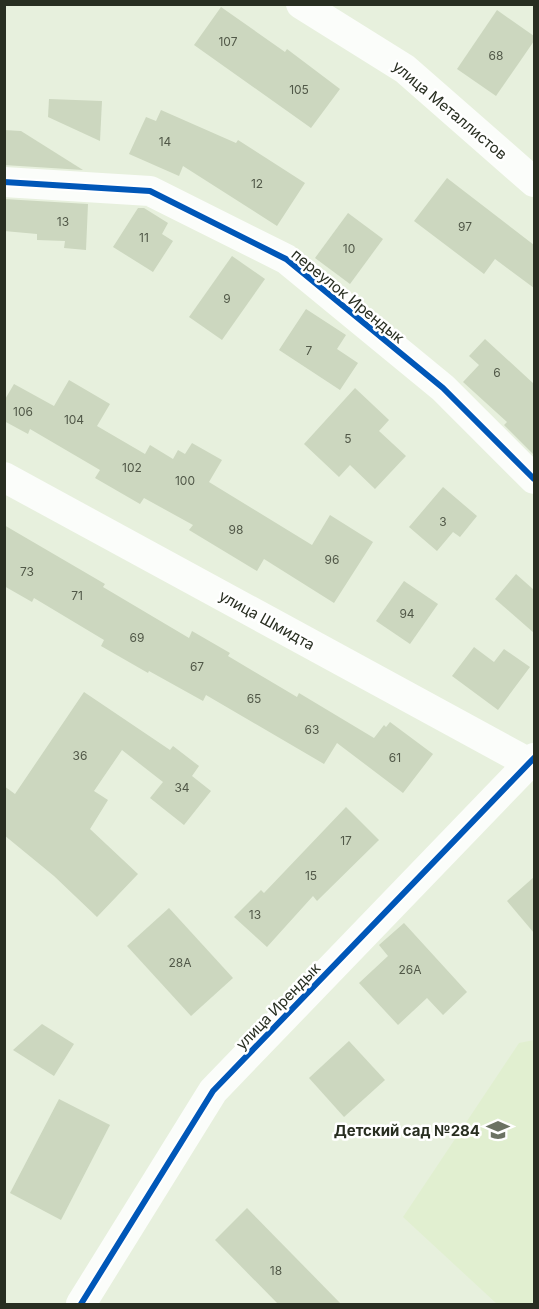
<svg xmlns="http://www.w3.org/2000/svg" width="539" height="1309" font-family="Inter,sans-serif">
<rect width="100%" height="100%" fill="#e7f0dd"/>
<!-- built -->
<path fill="#e1efd0" d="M534 1040V1304H497L403 1217 519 1043Z"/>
<!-- building -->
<g fill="#ccd7bf">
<path d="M221 7 285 52 287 49 340 89 311 128 194 45Z"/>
<path d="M497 10 534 36V41L496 96 457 69Z"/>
<path d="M49 99 102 101 100 141 48 117Z"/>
<path d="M161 110 236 143 238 140 305 183 277 226 183 166 179 176 129 154 146 117 156 121Z"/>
<path d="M4 130 21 131 83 170 4 165Z"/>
<path d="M447 178 534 245V288L495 259 484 274 414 221Z"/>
<path d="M4 199 88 204 86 250 64 248 65 241 37 240V234L4 231Z"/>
<path d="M138 208H144L168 223 162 234 173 241 153 272 113 247Z"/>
<path d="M348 213 383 239 350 284 315 258Z"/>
<path d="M232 256 265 279 222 340 189 317Z"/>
<path d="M306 309 346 335 337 349 358 363 340 390 279 350Z"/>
<path d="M485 339 534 384V455L504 425 507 422 463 382 479 365 469 356Z"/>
<path d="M69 380 110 404 97 426 145 454 150 445 173 459 178 450 185 454 192 443 222 460 209 482 312 545 330 515 373 542 334 603 264 559 257 571 189 530 193 525 144 498 140 504 95 478 100 470 30 429 28 434 4 421V401L14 384 54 406Z"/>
<path d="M355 388 389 420 379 431 406 456 375 489 350 465 339 477 304 444Z"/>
<path d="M443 487 477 516 460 537 453 532 437 551 409 527Z"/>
<path d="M4 525 105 584 103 587 189 638 192 631 230 653 228 656 297 697 299 693 374 738 384 725 386 727 390 722 433 754 403 793 337 743 324 764 206 695 203 701 149 671 148 673 101 646 104 640 34 598 32 602 4 586Z"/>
<path d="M516 574 534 590V633L495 599Z"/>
<path d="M404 581 438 604 410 644 376 621Z"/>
<path d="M474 647 494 662 504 649 530 667 498 710 452 676Z"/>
<path d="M84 692 170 750 173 746 199 766 192 776 211 791 184 825 150 798 163 782 122 750 94 791 108 800 90 829 138 874 97 917 54 876 4 835V786L15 794Z"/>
<path d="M346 807 379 840 317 901 313 896 267 947 234 917 261 890 264 893Z"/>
<path d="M534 877V933L507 901Z"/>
<path d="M169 908 233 978 191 1016 127 946Z"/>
<path d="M404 923 467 992 443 1015 427 998 398 1025 359 983 388 956 379 945Z"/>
<path d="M42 1024 74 1044 54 1076 13 1050Z"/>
<path d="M349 1041 385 1080 344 1117 309 1078Z"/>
<path d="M59 1099 110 1125 61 1220 10 1193Z"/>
<path d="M247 1208 342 1305H279L215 1240Z"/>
</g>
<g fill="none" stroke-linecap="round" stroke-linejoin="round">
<!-- minor -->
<g stroke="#fbfdfa" stroke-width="30">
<path d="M301 4 405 69 534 182"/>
<path d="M4 182 150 191 286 259 443 388 534 479"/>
<path d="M4 477 529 763"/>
<path d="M81 1304 213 1091 534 758"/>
</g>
<!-- cycleway casing -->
<g stroke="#fff" stroke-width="10">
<g id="cycleway">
<path d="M4 182 150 191 286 259 443 388 534 479"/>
<path d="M81 1304 213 1091 534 758"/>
</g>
</g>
<!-- cycleway -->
<use href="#cycleway" stroke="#0057b8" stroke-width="6"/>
</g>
<!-- icons -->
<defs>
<g id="school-bare" transform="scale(1.8)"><path d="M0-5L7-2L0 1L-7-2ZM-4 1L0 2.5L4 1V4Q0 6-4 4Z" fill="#6b7263" stroke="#fff" stroke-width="2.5" paint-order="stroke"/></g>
</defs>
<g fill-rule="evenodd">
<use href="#school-bare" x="498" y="1130"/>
</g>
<g text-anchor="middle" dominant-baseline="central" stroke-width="5" stroke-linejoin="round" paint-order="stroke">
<!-- number labels -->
<g font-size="12" fill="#515848">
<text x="228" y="41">107</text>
<text x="496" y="55">68</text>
<text x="299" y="89">105</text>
<text x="165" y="141">14</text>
<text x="257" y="183">12</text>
<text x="63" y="221">13</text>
<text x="465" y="226">97</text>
<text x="144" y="237">11</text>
<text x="349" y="248">10</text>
<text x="227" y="298">9</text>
<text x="309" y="350">7</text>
<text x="497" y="372">6</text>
<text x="23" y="411">106</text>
<text x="74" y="419">104</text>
<text x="348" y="438">5</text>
<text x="132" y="467">102</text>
<text x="185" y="480">100</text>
<text x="443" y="521">3</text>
<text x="236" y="529">98</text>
<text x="332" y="559">96</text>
<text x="27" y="571">73</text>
<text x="77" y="595">71</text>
<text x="407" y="613">94</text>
<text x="137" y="637">69</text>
<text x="197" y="666">67</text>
<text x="254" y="698">65</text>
<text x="312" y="729">63</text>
<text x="80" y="755">36</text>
<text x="395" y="757">61</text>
<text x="182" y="787">34</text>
<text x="346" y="840">17</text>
<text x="311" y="875">15</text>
<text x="255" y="914">13</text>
<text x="180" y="962">28А</text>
<text x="410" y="969">26А</text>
<text x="276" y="1270">18</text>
</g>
<!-- street labels -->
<g font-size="15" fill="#282e21" stroke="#fff">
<text transform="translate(450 110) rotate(40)">улица Металлистов</text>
<text transform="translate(348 296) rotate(39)">переулок Ирендык</text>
<text transform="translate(267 620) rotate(29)">улица Шмидта</text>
<text transform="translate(278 1006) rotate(-46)">улица Ирендык</text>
</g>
<!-- poi labels -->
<g font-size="15" font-weight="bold" fill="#282e21" stroke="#fff" text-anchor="end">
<text x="480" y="1130">Детский сад №284</text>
</g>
</g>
<!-- border -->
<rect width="539" height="1309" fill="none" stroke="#282e21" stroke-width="12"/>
</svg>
